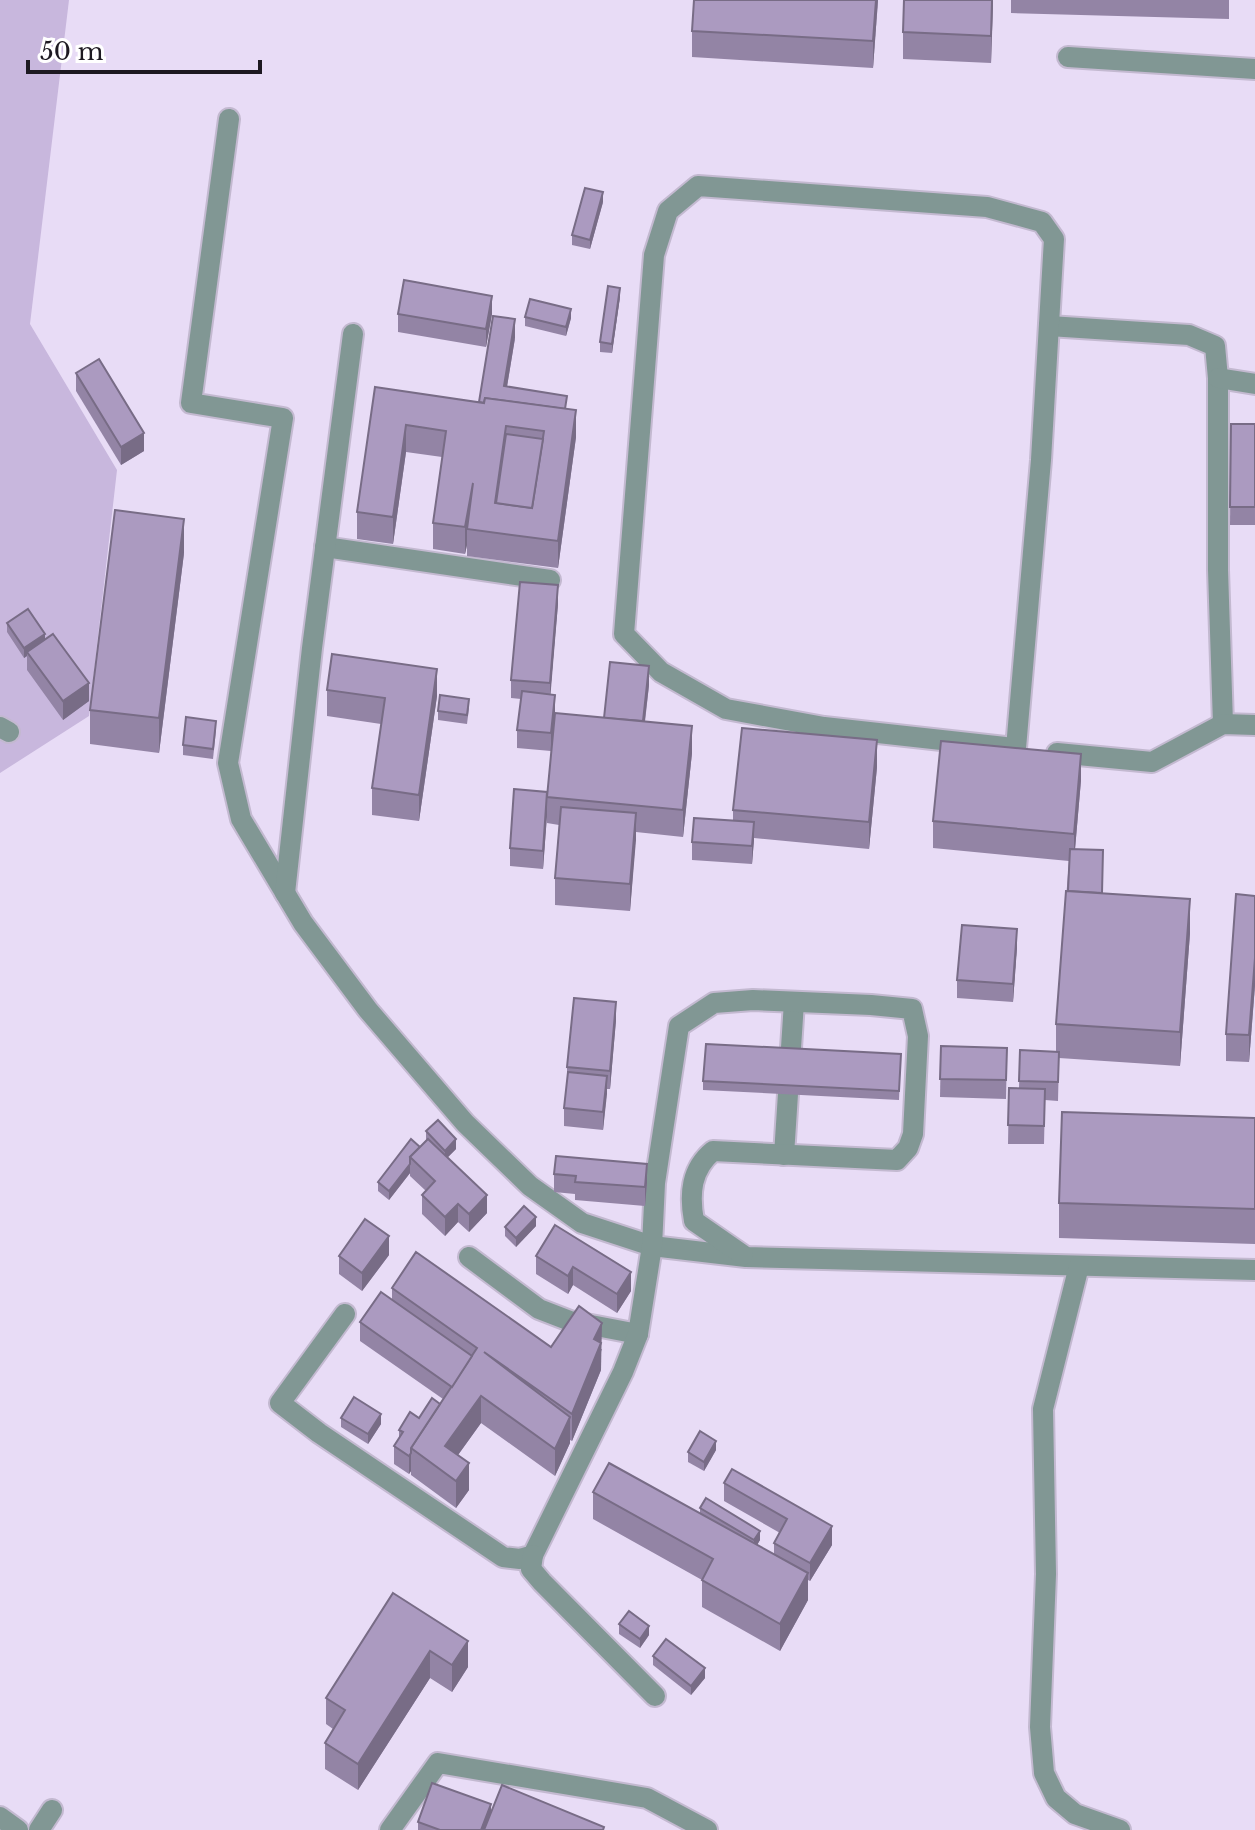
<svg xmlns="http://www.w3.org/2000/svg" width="1255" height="1830" font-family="'Libre Baskerville',serif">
<rect width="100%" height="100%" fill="#e8dcf6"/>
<!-- green -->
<path fill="#c8b7dd" d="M0 0H69L30 324 117 470 89 716 0 773Z"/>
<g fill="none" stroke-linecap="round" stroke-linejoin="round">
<!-- minor casing -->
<g stroke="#c3b9d0" stroke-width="24">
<g id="minor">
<path d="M1068 57 1255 69"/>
<path d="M229 119 191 403 283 418 228 763 241 819 303 923 368 1010 465 1123 530 1186 582 1223 652 1246 746 1257 1255 1270"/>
<path d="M1049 326 1189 335 1215 346 1218 378V570L1223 724"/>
<path d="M1218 378 1255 384"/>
<path d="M325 547 550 580"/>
<path d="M0 727 9 732"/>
<path d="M1005 747 824 727 726 709 661 672 624 634 654 255 668 211 698 186 987 207 1042 222 1054 239 1041 460 1016 748"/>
<path d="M1057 753 1152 762 1223 724 1255 725"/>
<path d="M285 893 312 648 353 334"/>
<path d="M784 1155 794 1002"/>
<path d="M469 1257 539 1309 570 1321 638 1334"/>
<path d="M1079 1266 1043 1409 1046 1574 1040 1727 1044 1773 1056 1798 1075 1814 1120 1830"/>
<path d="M345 1314 280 1403 319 1433 503 1557 520 1559 533 1555 623 1372 638 1334 652 1246 655 1183 679 1026 714 1003 753 1000 871 1005 912 1009 918 1036 913 1134 908 1148 897 1160 713 1151C691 1169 689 1194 694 1221L743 1255"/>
<path d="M533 1555 531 1569 542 1582 655 1696"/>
<path d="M0 1817 18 1830"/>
<path d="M39 1830 52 1810"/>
<path d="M390 1830 438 1763 647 1798 707 1830"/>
</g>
</g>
<!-- minor -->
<use href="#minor" stroke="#819794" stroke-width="20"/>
</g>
<!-- wall -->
<g fill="#9384a5">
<path d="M878 0 873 68 692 57V31Z"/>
<path d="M993 0 991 63 903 59V32Z"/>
<path d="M1011 0H1229V19L1011 13Z"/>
<path d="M603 202 590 249 572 245V235Z"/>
<path d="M620 297 612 353 600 352V342Z"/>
<path d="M398 314H492L486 347 398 332Z"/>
<path d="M525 317 571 318 566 336 525 326Z"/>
<path d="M515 338 507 387 567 409 576 437 558 568 467 556V545L465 554 433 549V523L442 457 406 452 393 544 357 539V512L375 387 479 402Z"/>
<path d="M76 373 144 451 121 465 76 391Z"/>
<path d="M1231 424H1255V525H1230Z"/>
<path d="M184 553 159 753 90 744V710Z"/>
<path d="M558 604 550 694 555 713 551 751 517 748V730L521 699 511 698V680Z"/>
<path d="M7 623 45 639 89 701 63 720 27 670V656L24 658 7 632Z"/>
<path d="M649 685 645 722 692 753 683 837 636 832 630 911 555 905V878L559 825 547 823V815L543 869 510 866V848L547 792 604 718Z"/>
<path d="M327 690 437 696 419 821 372 815V788L381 724 327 716Z"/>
<path d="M469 708 467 724 438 720V711Z"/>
<path d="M216 730 213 759 183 755V745Z"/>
<path d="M877 767 869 849 754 838 752 864 692 860V842L733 821V810Z"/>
<path d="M1081 780 1075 849 1103 868 1102 893 1190 933 1180 1066 1059 1058 1058 1101 1045 1100 1044 1144H1008L1009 1088H1019L1020 1050 1056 1052V1024L1069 861 933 848V821Z"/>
<path d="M1255 896V985L1249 1062 1226 1061V1034Z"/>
<path d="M1017 947 1013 1002 957 998V980Z"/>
<path d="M616 1020 610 1089H607L603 1130 564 1126V1108L567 1086V1067Z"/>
<path d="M941 1046 1007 1048 1006 1099 940 1097Z"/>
<path d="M901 1054 899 1100 703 1090V1081Z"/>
<path d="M1255 1118V1244L1059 1238V1203Z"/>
<path d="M426 1131 456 1149 447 1158 487 1213 469 1232 458 1222 445 1236 422 1214V1195L426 1191 410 1176V1173L389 1200 378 1191V1182L420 1147 426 1140Z"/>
<path d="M554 1174 647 1182 645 1206 575 1200V1194L554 1192Z"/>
<path d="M555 1225 631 1291 617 1313 573 1285 568 1294 536 1274V1256Z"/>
<path d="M536 1226 516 1247 505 1236V1227Z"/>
<path d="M389 1255 362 1291 339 1274V1256Z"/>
<path d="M392 1288 551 1347 602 1349 601 1352V1370L572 1441 570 1440V1443L555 1476 481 1423 458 1455 469 1490 456 1508 411 1475V1471L409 1474 394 1464V1446L399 1438V1430L440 1404 443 1399 360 1341V1322L392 1300Z"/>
<path d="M341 1418 381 1424 368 1444 341 1427Z"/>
<path d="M716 1450 704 1471 688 1462V1452Z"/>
<path d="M724 1483 832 1545 810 1581 808 1580V1600L780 1651 702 1607V1580L593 1519V1492L700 1513V1508L760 1540 757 1545 774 1555V1543L780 1533 724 1501Z"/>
<path d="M393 1593 468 1667 452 1692 430 1678 358 1790 325 1769V1743L333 1729 326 1724V1698Z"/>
<path d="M619 1624 649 1635 640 1648 619 1634Z"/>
<path d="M653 1656 705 1678 691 1695 653 1665Z"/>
<path d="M491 1814 604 1830H418V1822Z"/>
</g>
<!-- shaded-wall -->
<g fill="#786c86">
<path d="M876 0H878L873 68V41Z"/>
<path d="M992 0H993L991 63V36Z"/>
<path d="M603 192V202L590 249V240Z"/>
<path d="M620 288V297L612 353V344Z"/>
<path d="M492 296V314L486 347V329Z"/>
<path d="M571 309V318L566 336V327Z"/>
<path d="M515 319V338L504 404V386Z"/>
<path d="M576 410V437L558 568V541Z"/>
<path d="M406 425V452L393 544V517Z"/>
<path d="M144 433V451L121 465V447Z"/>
<path d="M473 483 467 529V545L465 554V527Z"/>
<path d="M184 519V553L159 753V718Z"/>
<path d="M558 585V604L550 701V683Z"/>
<path d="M45 634V644L27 652V656L24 658V648Z"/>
<path d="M649 666V685L642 744V725Z"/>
<path d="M437 669V696L419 821V795Z"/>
<path d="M89 683V701L63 720V701Z"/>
<path d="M555 695V713L551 751V733Z"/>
<path d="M692 726V753L683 837V810Z"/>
<path d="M877 740V767L869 849V822Z"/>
<path d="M1081 754V780L1074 861V834Z"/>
<path d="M547 792V815L543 869V851Z"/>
<path d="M636 813V840L630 911V884Z"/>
<path d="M754 822V840L752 864V846Z"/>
<path d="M1190 899V933L1180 1066V1032Z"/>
<path d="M1017 929V947L1013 1002V984Z"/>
<path d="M1255 958V985L1249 1062V1035Z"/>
<path d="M616 1002V1020L610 1089V1071Z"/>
<path d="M607 1076V1094L603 1130V1112Z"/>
<path d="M456 1139V1149L445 1160V1151Z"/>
<path d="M410 1164V1173L389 1200V1191Z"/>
<path d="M647 1164V1182L645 1206V1187Z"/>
<path d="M487 1195V1213L469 1232V1214Z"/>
<path d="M458 1204V1222L445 1236V1217Z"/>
<path d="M536 1217V1226L516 1247V1238Z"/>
<path d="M389 1236V1255L362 1291V1273Z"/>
<path d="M573 1267V1285L568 1294V1276Z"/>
<path d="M631 1272V1291L617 1313V1294Z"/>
<path d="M602 1323 601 1370 572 1441V1414L594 1339Z"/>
<path d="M481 1396V1423L445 1473V1446Z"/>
<path d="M381 1414V1424L368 1444V1434Z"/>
<path d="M570 1417V1443L555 1476V1449Z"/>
<path d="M716 1441V1450L704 1471V1462Z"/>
<path d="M411 1453V1471L409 1474V1456Z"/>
<path d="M469 1463V1490L456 1508V1481Z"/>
<path d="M832 1526V1545L810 1581V1563Z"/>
<path d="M760 1531V1540L754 1550V1540Z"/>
<path d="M808 1573V1600L780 1651V1624Z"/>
<path d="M649 1626V1635L640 1648V1639Z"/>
<path d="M468 1641V1667L452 1692V1665Z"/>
<path d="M430 1651V1678L358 1790V1764Z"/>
<path d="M705 1668V1678L691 1695V1686Z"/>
<path d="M491 1804V1823L488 1830H481Z"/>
</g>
<!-- building -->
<g fill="#ab9ac0" stroke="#786c86" stroke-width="2" fill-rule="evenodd">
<path d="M694 0H876L873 41 692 31Z"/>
<path d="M904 0H992L991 36 903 32Z"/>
<path d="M585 188 603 192 590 240 572 235Z"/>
<path d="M404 280 492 296 486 329 398 314Z"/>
<path d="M608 286 620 288 612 344 600 342Z"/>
<path d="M530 299 571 309 566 327 525 317Z"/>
<path d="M493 316 515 319 504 386 567 396 565 409 485 398 484 403 479 402Z"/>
<path d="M99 359 144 433 121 447 76 373Z"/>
<path d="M375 387 484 403 485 398 576 410 558 541 467 529 473 483 465 527 433 523 446 431 406 425 393 517 357 512ZM506 426 544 431 532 508 495 503Z"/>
<path d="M1231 424H1255V507H1230Z"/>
<path d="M506 434 543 439 532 508 496 503Z"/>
<path d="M115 510 184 519 159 718 90 710Z"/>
<path d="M520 582 558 585 550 683 511 680Z"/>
<path d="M28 609 45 634 24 648 7 623Z"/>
<path d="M53 634 89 683 63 701 27 652Z"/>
<path d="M332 654 437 669 419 795 372 788 385 698 327 690Z"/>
<path d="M610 662 649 666 643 721 604 718Z"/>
<path d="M522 691 555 695 551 733 517 730Z"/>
<path d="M440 695 469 699 467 715 438 711Z"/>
<path d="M555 713 692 726 683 810 547 797Z"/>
<path d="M186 717 216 721 213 749 183 745Z"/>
<path d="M742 728 877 740 869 822 733 810Z"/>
<path d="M941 741 1081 754 1074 834 933 821Z"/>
<path d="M514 789 547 792 543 851 510 848Z"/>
<path d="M561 807 636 813 630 884 555 878Z"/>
<path d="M694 818 754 822 752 846 692 842Z"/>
<path d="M1070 849 1103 850 1102 893 1068 891Z"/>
<path d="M1066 891 1190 899 1180 1032 1056 1024Z"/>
<path d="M1236 894 1255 896V958L1249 1035 1226 1034Z"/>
<path d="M962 925 1017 929 1013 984 957 980Z"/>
<path d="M574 998 616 1002 610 1071 567 1067Z"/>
<path d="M706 1044 901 1054 899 1091 703 1081Z"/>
<path d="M941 1046 1007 1048 1006 1080 940 1079Z"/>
<path d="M1020 1050 1059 1052 1058 1082 1019 1081Z"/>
<path d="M568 1072 607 1076 603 1112 564 1108Z"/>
<path d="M1009 1088 1045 1089 1044 1126 1008 1125Z"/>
<path d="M1062 1112 1255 1118V1209L1059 1203Z"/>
<path d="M438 1120 456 1139 445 1151 426 1131Z"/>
<path d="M411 1139 420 1147 410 1157V1164L389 1191 378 1182Z"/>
<path d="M428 1139 487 1195 469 1214 458 1204 445 1217 422 1195 435 1181 410 1157Z"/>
<path d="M556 1156 647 1164 645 1187 575 1182 576 1176 554 1174Z"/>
<path d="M524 1206 536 1217 516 1238 505 1227Z"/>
<path d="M365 1219 389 1236 362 1273 339 1256Z"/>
<path d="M555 1225 631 1272 617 1294 573 1267 568 1276 536 1256Z"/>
<path d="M416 1252 551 1347 579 1306 602 1323 594 1339 601 1343 572 1414 484 1352 570 1417 555 1449 481 1396 445 1446 469 1463 456 1481 411 1448 477 1348 392 1288Z"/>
<path d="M381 1292 472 1356 452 1387 360 1322Z"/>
<path d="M354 1397 381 1414 368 1434 341 1418Z"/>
<path d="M432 1398 440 1404 411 1448V1453L409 1456 394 1446 403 1432 399 1430 410 1412 419 1418Z"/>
<path d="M700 1431 716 1441 704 1462 688 1452Z"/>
<path d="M609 1463 808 1573 780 1624 702 1580 713 1559 593 1492Z"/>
<path d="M732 1469 832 1526 810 1563 774 1543 787 1519 724 1483Z"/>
<path d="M706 1498 760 1531 754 1540 700 1508Z"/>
<path d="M393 1593 468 1641 452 1665 430 1651 358 1764 325 1743 345 1710 326 1698Z"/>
<path d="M629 1611 649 1626 640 1639 619 1624Z"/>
<path d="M666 1639 705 1668 691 1686 653 1656Z"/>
<path d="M432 1783 491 1804 481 1830H440L418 1822Z"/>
<path d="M502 1785 604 1827 603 1830H484Z"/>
</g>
<!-- scale -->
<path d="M28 60v12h232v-12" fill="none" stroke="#1d1921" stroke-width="4"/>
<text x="40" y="60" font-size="24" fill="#1d1921" stroke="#ffffff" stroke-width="6" paint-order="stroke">50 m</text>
</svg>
